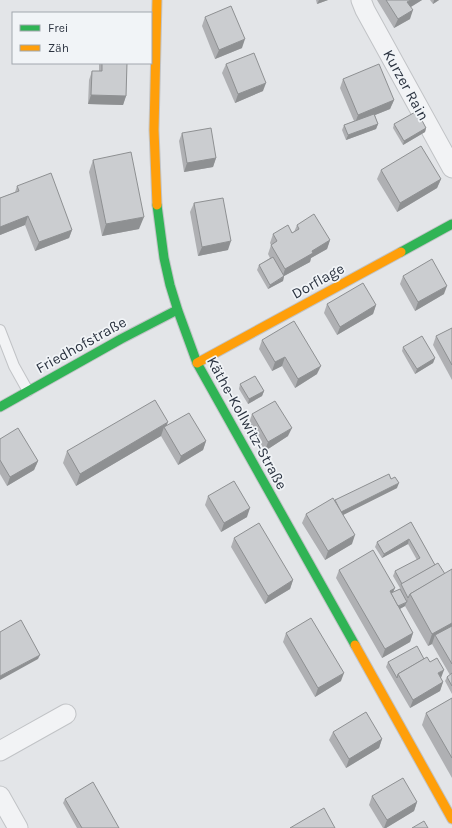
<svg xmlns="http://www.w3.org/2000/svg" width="452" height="828" font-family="Karla,sans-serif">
<rect width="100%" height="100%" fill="#e3e5e8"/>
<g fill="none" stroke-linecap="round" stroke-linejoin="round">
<!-- lane casing -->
<g stroke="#c1c3c6" stroke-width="12">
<path id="lane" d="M0 330 14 366 28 391"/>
</g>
<!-- street casing -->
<g stroke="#c1c3c6" stroke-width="21">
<g id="street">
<path d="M361 0 365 10 452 168"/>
<path d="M0 751 66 714"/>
<path d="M0 796 18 828"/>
</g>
</g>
<!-- fast casing -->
<g stroke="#c1c3c6" stroke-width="11">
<g id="fast">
<path d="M157 205 164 258 170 285 178 311 197 363 355 645"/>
<path d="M401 252 452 224"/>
<path d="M0 407 121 339 177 310"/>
</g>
</g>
<!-- slow casing -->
<g stroke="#c1c3c6" stroke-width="11">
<g id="slow">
<path d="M157 0 154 130 157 205"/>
<path d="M197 363 401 252"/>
<path d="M355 645 452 819"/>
</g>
</g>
<!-- lane -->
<use href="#lane" stroke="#f2f3f5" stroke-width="10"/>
<!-- street -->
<use href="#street" stroke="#f2f3f5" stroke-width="19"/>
<!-- fast -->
<use href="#fast" stroke="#30b455" stroke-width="9"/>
<!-- slow -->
<use href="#slow" stroke="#ff9f0a" stroke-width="9"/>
</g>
<!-- wall -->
<g fill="#afb0b3">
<path d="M316 0H328L317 4Z"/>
<path d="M377 0H422L411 7 410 19 394 28Z"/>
<path d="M430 0H439L433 4Z"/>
<path d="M205 17 242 48 215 59 202 26Z"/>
<path d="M99 63H127L126 96 123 105 88 104 89 80 92 71H99Z"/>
<path d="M226 64 263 91 235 103 222 73Z"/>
<path d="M343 79 394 100 390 109 375 115 378 124 376 129 346 140 342 130 344 125 354 121 340 88Z"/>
<path d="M394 124 426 128 425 132 403 145 393 128Z"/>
<path d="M182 133 216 158 213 167 184 172 179 141Z"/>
<path d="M93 160 139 229 102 236 89 172Z"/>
<path d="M381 170 441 179 437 188 397 212 377 179Z"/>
<path d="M17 186 72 230 69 238 35 251 25 225 0 235V198L15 192Z"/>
<path d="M194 203 228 250 198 256 190 212Z"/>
<path d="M297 225 330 240 327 249 311 258 310 262 284 276 283 281 268 289 257 270 259 265 270 258 268 254 271 245 270 243 273 234 292 233 294 232Z"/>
<path d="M403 276 444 294 415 311 400 284Z"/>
<path d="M327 304 376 305 373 314 337 335 324 313Z"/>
<path d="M452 328V380L433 345 436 336Z"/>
<path d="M262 340 317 374 295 388 282 366 272 371 259 349Z"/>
<path d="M403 347 435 358 433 363 415 374 402 351Z"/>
<path d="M240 384 264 391 262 396 248 404 239 389Z"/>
<path d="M252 414 288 436 265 451 249 423Z"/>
<path d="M167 425 206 441 203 450 178 465 161 436 76 486 63 463 67 451Z"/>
<path d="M0 439 38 461 34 470 7 486 0 474Z"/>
<path d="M391 479 397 488 343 515 352 544 325 560 302 523 306 514 335 500Z"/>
<path d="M208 496 247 517 221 532 205 505Z"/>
<path d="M411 522 435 565 445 574 452 569V694L445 681 447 677 450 675 432 644 428 646 405 606 400 609 413 633 410 642 382 658 336 578 339 570 393 592 400 589V588L393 576 395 571 417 560 408 544 382 558 375 547 377 542Z"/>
<path d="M234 538 293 580 290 589 265 604 231 547Z"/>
<path d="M286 633 341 681 315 697 283 642Z"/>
<path d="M424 659 430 662 443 682 440 691 410 708 386 667 388 662Z"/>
<path d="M452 698V778L422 725 426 713Z"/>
<path d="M333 732 382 739 379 748 346 768 329 740Z"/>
<path d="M372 796 417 802 414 811 386 828H383L369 805Z"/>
<path d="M65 799 119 828H77L63 803Z"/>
</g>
<!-- shaded-wall -->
<g fill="#8e9092">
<path d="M319 0H328L317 4Z"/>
<path d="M411 0H422L404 11 407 2Z"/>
<path d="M434 0H439L433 4Z"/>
<path d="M413 10 410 19 394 28 398 19Z"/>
<path d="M245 39 242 48 215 59 219 50Z"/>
<path d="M266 83 263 91 235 103 238 94Z"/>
<path d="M91 95 126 96 123 105 88 104Z"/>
<path d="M394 100 390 109 355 123 358 115Z"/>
<path d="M378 124 376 129 346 140 348 135Z"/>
<path d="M426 128 425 132 403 145 404 141Z"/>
<path d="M216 158 213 167 184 172 187 163Z"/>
<path d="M441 179 437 188 397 212 400 203Z"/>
<path d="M28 216 25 225 0 235V227Z"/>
<path d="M144 217 139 229 102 236 106 224Z"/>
<path d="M72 230 69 238 35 251 39 242Z"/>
<path d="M330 240 327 249 311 258 310 262 284 276 283 281 268 289 270 285 282 278 285 269 312 251Z"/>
<path d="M231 241 228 250 198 256 202 247Z"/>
<path d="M447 286 444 294 415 311 418 302Z"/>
<path d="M376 305 373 314 337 335 340 327Z"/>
<path d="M285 357 282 366 272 371 275 362Z"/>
<path d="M435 358 433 363 415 374 417 369Z"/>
<path d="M321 366 317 374 295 388 298 379Z"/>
<path d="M264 391 262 396 248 404 249 399Z"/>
<path d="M168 422 165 430 164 427 161 436 76 486 80 474Z"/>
<path d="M292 428 288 436 265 451 268 442Z"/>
<path d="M206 441 203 450 178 465 181 456Z"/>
<path d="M38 461 34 470 7 486 10 477Z"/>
<path d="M399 483 397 488 337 518 338 513Z"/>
<path d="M250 508 247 517 221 532 224 523Z"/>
<path d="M355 535 352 544 325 560 328 551Z"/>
<path d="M409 539 408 544 382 558 384 554Z"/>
<path d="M293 580 290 589 265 604 268 596Z"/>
<path d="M395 588 391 597 390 591Z"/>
<path d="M408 598 405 606 394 612 396 608 407 602Z"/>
<path d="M452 623V632L435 635 432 644 428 646 432 634Z"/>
<path d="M413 633 410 642 382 658 385 649Z"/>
<path d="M40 655 38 659 0 680V676Z"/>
<path d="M444 670 441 678 438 673Z"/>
<path d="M344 673 341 681 315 697 318 688Z"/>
<path d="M443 682 440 691 410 708 413 700Z"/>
<path d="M382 739 379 748 346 768 349 759Z"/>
<path d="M417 802 414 811 386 828H384L387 820Z"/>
</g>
<!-- building -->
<g fill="#cbcdd0" stroke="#8e9092">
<path d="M386 0H411L407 2 413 10 398 19Z"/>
<path d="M231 6 245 39 219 50 205 17Z"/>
<path d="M254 53 266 83 238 94 226 64Z"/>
<path d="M102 63H127L126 96 91 95 92 71H102Z"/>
<path d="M379 64 394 100 358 115 343 79Z"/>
<path d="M417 111 426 128 404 141 394 124Z"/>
<path d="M374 114 378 124 348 135 344 125Z"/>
<path d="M211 128 216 158 187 163 182 133Z"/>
<path d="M421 146 441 179 400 203 381 170Z"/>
<path d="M131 152 144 217 106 224 93 160Z"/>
<path d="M51 173 72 230 39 242 28 216 0 227V198L19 191 17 186Z"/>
<path d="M223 198 231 241 202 247 194 203Z"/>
<path d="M314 214 330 240 312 251 313 253 285 269 271 245 277 241 273 234 288 225 292 233 299 229 297 225Z"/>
<path d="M273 257 284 276 270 285 259 265Z"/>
<path d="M432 259 447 286 418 302 403 276Z"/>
<path d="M363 283 376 305 340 327 327 304Z"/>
<path d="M294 321 321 366 298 379 285 357 275 362 262 340Z"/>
<path d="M452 328V365L436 336Z"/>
<path d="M422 336 435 358 417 369 403 347Z"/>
<path d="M255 376 264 391 249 399 240 384Z"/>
<path d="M155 400 168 422 80 474 67 451Z"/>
<path d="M275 401 292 428 268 442 252 414Z"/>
<path d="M189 413 206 441 181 456 164 427Z"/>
<path d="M18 428 38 461 10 477 0 460V439Z"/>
<path d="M389 474 391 479 395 477 399 483 341 512 335 500Z"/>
<path d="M234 481 250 508 224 523 208 496Z"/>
<path d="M333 498 355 535 328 551 306 514Z"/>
<path d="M411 522 435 565 402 584 395 571 420 558 409 539 384 554 377 542Z"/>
<path d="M259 523 293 580 268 596 234 538Z"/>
<path d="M373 550 395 588 390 591 413 633 385 649 339 570Z"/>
<path d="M438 563 445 574 410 594 408 598 401 584Z"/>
<path d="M452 569V623L432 634 410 594Z"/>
<path d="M400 589 407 602 398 606 391 593Z"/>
<path d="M311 618 344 673 318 688 286 633Z"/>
<path d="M21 620 40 655 0 676V632Z"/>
<path d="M452 626V664L435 635Z"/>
<path d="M417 646 424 659 398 674 397 678 388 662Z"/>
<path d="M427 657 430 662 437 658 444 670 438 673 443 682 413 700 398 674Z"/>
<path d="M452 673V686L447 677Z"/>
<path d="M452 698V758L426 713Z"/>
<path d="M366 712 382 739 349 759 333 732Z"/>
<path d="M403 778 417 802 387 820 372 796Z"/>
<path d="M93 782 119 828H82L65 799Z"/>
<path d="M324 808 335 828H290Z"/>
<path d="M424 821 428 828H412Z"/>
</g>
<g text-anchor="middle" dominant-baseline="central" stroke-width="3.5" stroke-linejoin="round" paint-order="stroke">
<!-- street labels -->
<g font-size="15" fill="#2b3340" stroke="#f1f4f7">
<text transform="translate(406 85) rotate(61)">Kurzer Rain</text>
<text transform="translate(318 281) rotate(-29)">Dorflage</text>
<text transform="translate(81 345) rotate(-29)">Friedhofstraße</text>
<text transform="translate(247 423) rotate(61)">Käthe-Kollwitz-Straße</text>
</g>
</g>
<!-- legend -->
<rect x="12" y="12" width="140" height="52" fill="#f1f4f7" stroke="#a2a7ae"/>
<rect x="20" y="25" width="20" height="6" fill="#30b455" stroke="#a2a7ae"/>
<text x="48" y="32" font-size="12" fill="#2b3340">Frei</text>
<rect x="20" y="45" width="20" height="6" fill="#ff9f0a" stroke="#a2a7ae"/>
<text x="48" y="52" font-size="12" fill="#2b3340">Zäh</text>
</svg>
